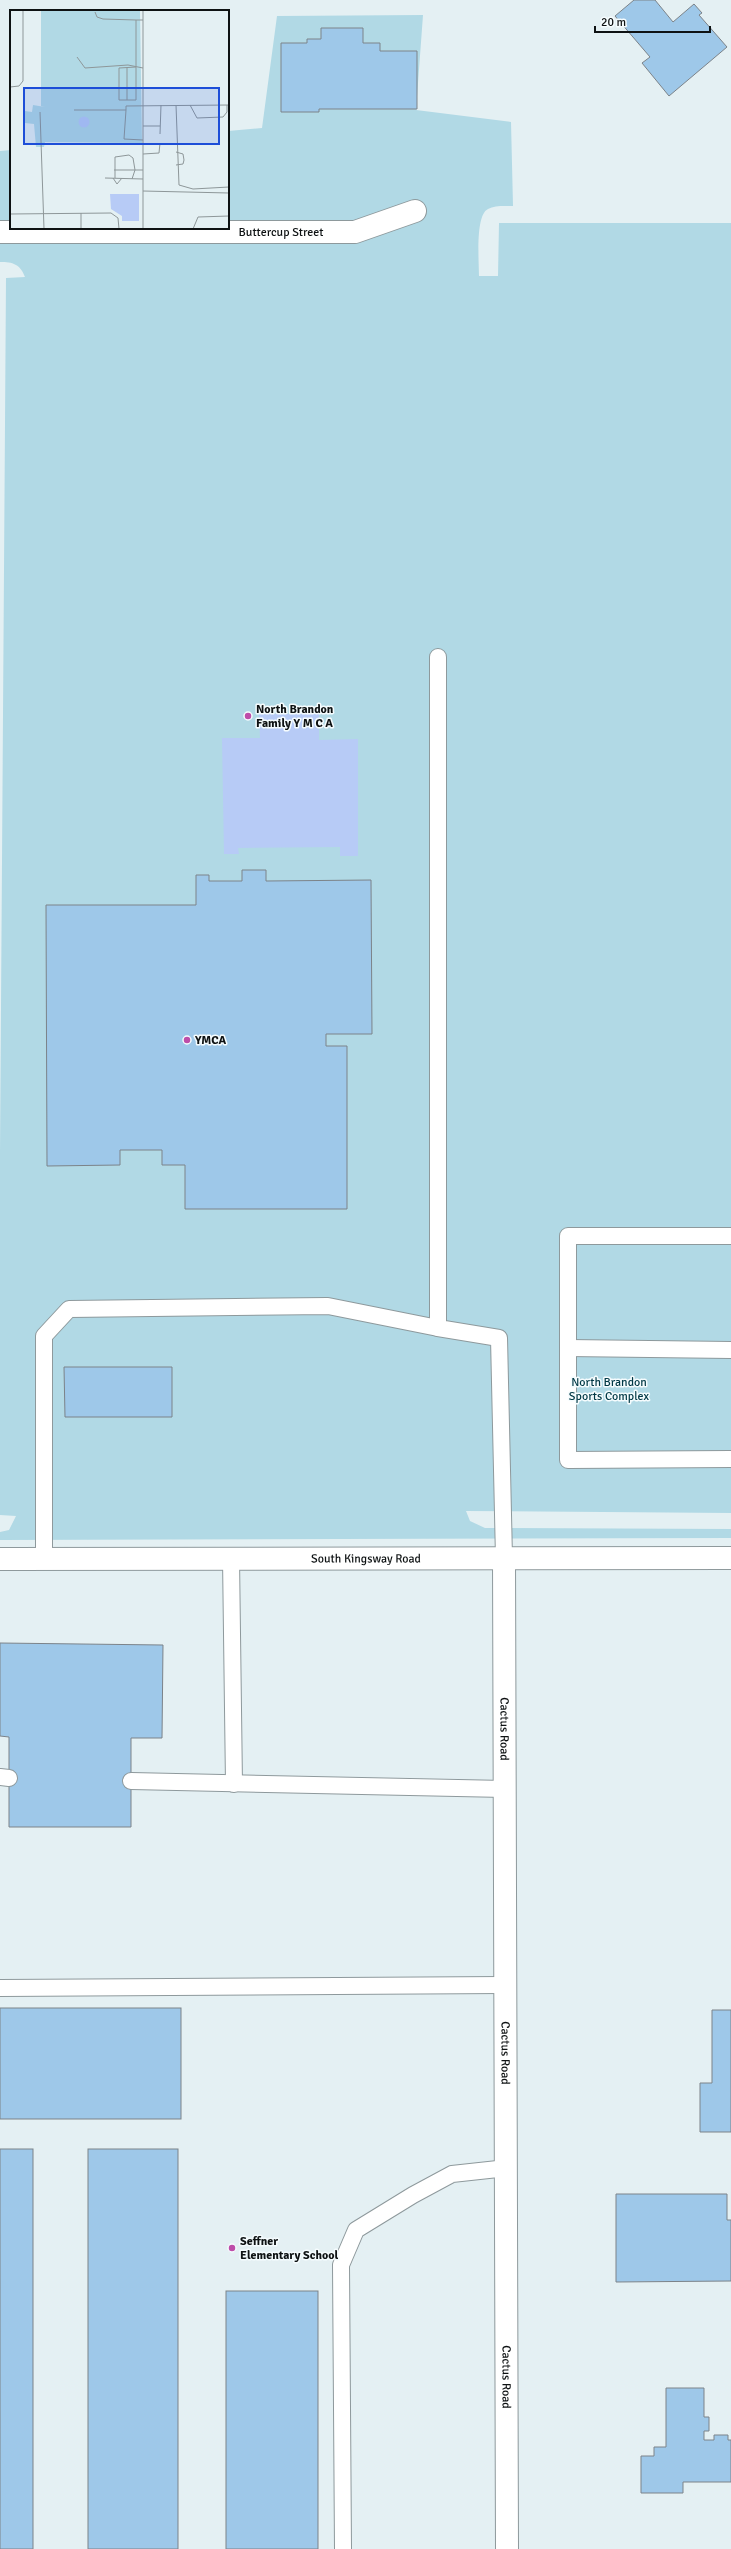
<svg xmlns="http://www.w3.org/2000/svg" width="731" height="2549" font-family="Signika,sans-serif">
<rect width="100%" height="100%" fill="#e4f0f3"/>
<!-- green -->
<path fill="#b1d9e5" d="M423 15 416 110 511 122 513 206C505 206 495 205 488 209 475 215 479 262 479 276H498L499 223H731V1513L466 1511 470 1521 485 1528 731 1529V1538L0 1540V1532L9 1530 16 1516 0 1515V1154L6 278 25 277C20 264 13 262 0 262V151L11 150V228H228V131L262 128 277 16Z"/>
<!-- water -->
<path fill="#b7cbf6" d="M259 714H319V740L358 739V856H340V847L238 848 239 854H224L222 738H260Z"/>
<!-- building -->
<g fill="#9ec8e9" stroke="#7c8389">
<path d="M634 0H655L673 22 694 4 702 13 699 15 727 47 669 96 642 63 650 57 615 16Z"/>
<path d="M321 28H363V43H380V51H417V109H319V112H281V43H307V39H321Z"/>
<path d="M242 870H266V881L371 880 372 1034H326V1046H347V1209H185V1165H162V1150H120V1165L47 1166 46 905H196V875H209V881H242Z"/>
<path d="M64 1367H172V1417H65Z"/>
<path d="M0 1643 163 1645 162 1738H131V1827H9V1737L0 1736Z"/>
<rect x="0" y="2008" width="181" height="111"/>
<path d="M712 2010H731V2132H700V2083H712Z"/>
<rect x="0" y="2149" width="33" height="400"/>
<rect x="88" y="2149" width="90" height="400"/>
<path d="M616 2194H727V2220H731V2281L616 2282Z"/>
<rect x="226" y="2291" width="92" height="258"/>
<path d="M666 2388H704V2417H709V2431H704V2440H714V2435H728V2440H731V2482H683V2493H641V2456H654V2447H666Z"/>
</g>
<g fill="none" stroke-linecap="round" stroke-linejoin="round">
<!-- lane casing -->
<g stroke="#8e999c" stroke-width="18">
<g id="lane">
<path d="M438 657V1328L499 1338 504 1558"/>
<path d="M731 1236H568V1460L731 1459"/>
<path d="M568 1348 731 1350"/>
<path d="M231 1558 234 1784"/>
<path d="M44 1559V1336L69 1309 328 1306 438 1328"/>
<path d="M0 1777 9 1778"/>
<path d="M131 1781 505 1789"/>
<path d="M0 1988 504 1985"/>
<path d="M343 2549 341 2265 356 2230 413 2195 452 2174 507 2168"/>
</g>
</g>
<!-- street casing -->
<g stroke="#8e999c" stroke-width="24">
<g id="street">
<path id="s1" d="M0 232H355L415 211"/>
<path id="s2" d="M504 1558 507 2549"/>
</g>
</g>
<!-- secondary casing -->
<g stroke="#8e999c" stroke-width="24">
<g id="secondary">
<path id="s3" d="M0 1559 731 1558"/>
</g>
</g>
<!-- lane -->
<use href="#lane" stroke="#fff" stroke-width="16"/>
<!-- street -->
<use href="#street" stroke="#fff" stroke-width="22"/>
<!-- secondary -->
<use href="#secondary" stroke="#fff" stroke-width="22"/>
</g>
<!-- markers -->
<g fill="#be4da9" stroke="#f5fcfe" stroke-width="1.5">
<circle cx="248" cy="716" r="4"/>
<circle cx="187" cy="1040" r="4"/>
<circle cx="232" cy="2248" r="4"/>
</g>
<g text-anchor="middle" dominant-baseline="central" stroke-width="3" stroke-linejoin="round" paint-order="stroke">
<!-- street labels -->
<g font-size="12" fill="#0e1213" stroke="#f5fcfe">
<text stroke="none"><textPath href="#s1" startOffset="281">Buttercup Street</textPath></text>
<text stroke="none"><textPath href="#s3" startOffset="366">South Kingsway Road</textPath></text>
<text stroke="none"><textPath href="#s2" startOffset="171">Cactus Road</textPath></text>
<text stroke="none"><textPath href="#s2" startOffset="495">Cactus Road</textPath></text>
<text stroke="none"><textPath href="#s2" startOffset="819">Cactus Road</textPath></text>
</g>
<!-- poi labels -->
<g font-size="12" font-weight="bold" fill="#0e1213" stroke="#f5fcfe" text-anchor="start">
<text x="256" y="709">North Brandon<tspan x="256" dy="14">Family Y M C A</tspan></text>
<text x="195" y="1040">YMCA</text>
<text x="240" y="2241">Seffner<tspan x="240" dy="14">Elementary School</tspan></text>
</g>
<!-- park labels -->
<g font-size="12" fill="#003845" stroke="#f5fcfe">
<text x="609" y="1382">North Brandon<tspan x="609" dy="14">Sports Complex</tspan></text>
</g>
</g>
<!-- overview -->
<g transform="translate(10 10)">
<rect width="219" height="219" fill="#e4f0f3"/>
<path d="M31 0H130L132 135 130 133 35 132 34 137H26L24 114 15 113V101L22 102 23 95 35 97 31 96Z" fill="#b1d9e5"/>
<path d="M68.5 112a5.5 5.5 0 1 1 11 0a5.5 5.5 0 1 1-11 0ZM100 184H129V211H112V206L101 199Z" fill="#b7cbf6"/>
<path fill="none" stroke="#8e9799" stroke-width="1" d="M133 0V219M85 2 87 7 93 9 126 10M67 47 75 58 118 55 133 58M126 57 109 58V90H126V10H133M0 77 9 76 13 71V0M117 90V58M166 95 169 175 183 179 219 177M180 95 187 108 213 107 217 102V95M64 100H116V96L219 95M116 100 114 129 133 130M30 102 34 219M133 116H150M150 124 151 95M166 142 173 144 174 150 173 154 166 155M133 144 149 143 150 133M104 160H133M95 168 133 169M103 168 107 174 112 168M105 168V147L119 145 123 148 125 160 122 169M133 181 219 183M71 203V219M0 204 101 203 108 208 109 219M183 219 188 207 219 206"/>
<path fill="#1d4ed8" fill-opacity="0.15" stroke="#1d4ed8" stroke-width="2" d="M14 78H209V134H14Z"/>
<rect width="219" height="219" fill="none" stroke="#0e1213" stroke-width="2"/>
</g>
<!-- scale -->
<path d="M595 26v6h115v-6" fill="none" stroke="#0e1213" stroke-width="2"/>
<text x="601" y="26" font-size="12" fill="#0e1213" stroke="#f5fcfe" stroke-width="3" paint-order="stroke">20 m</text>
</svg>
